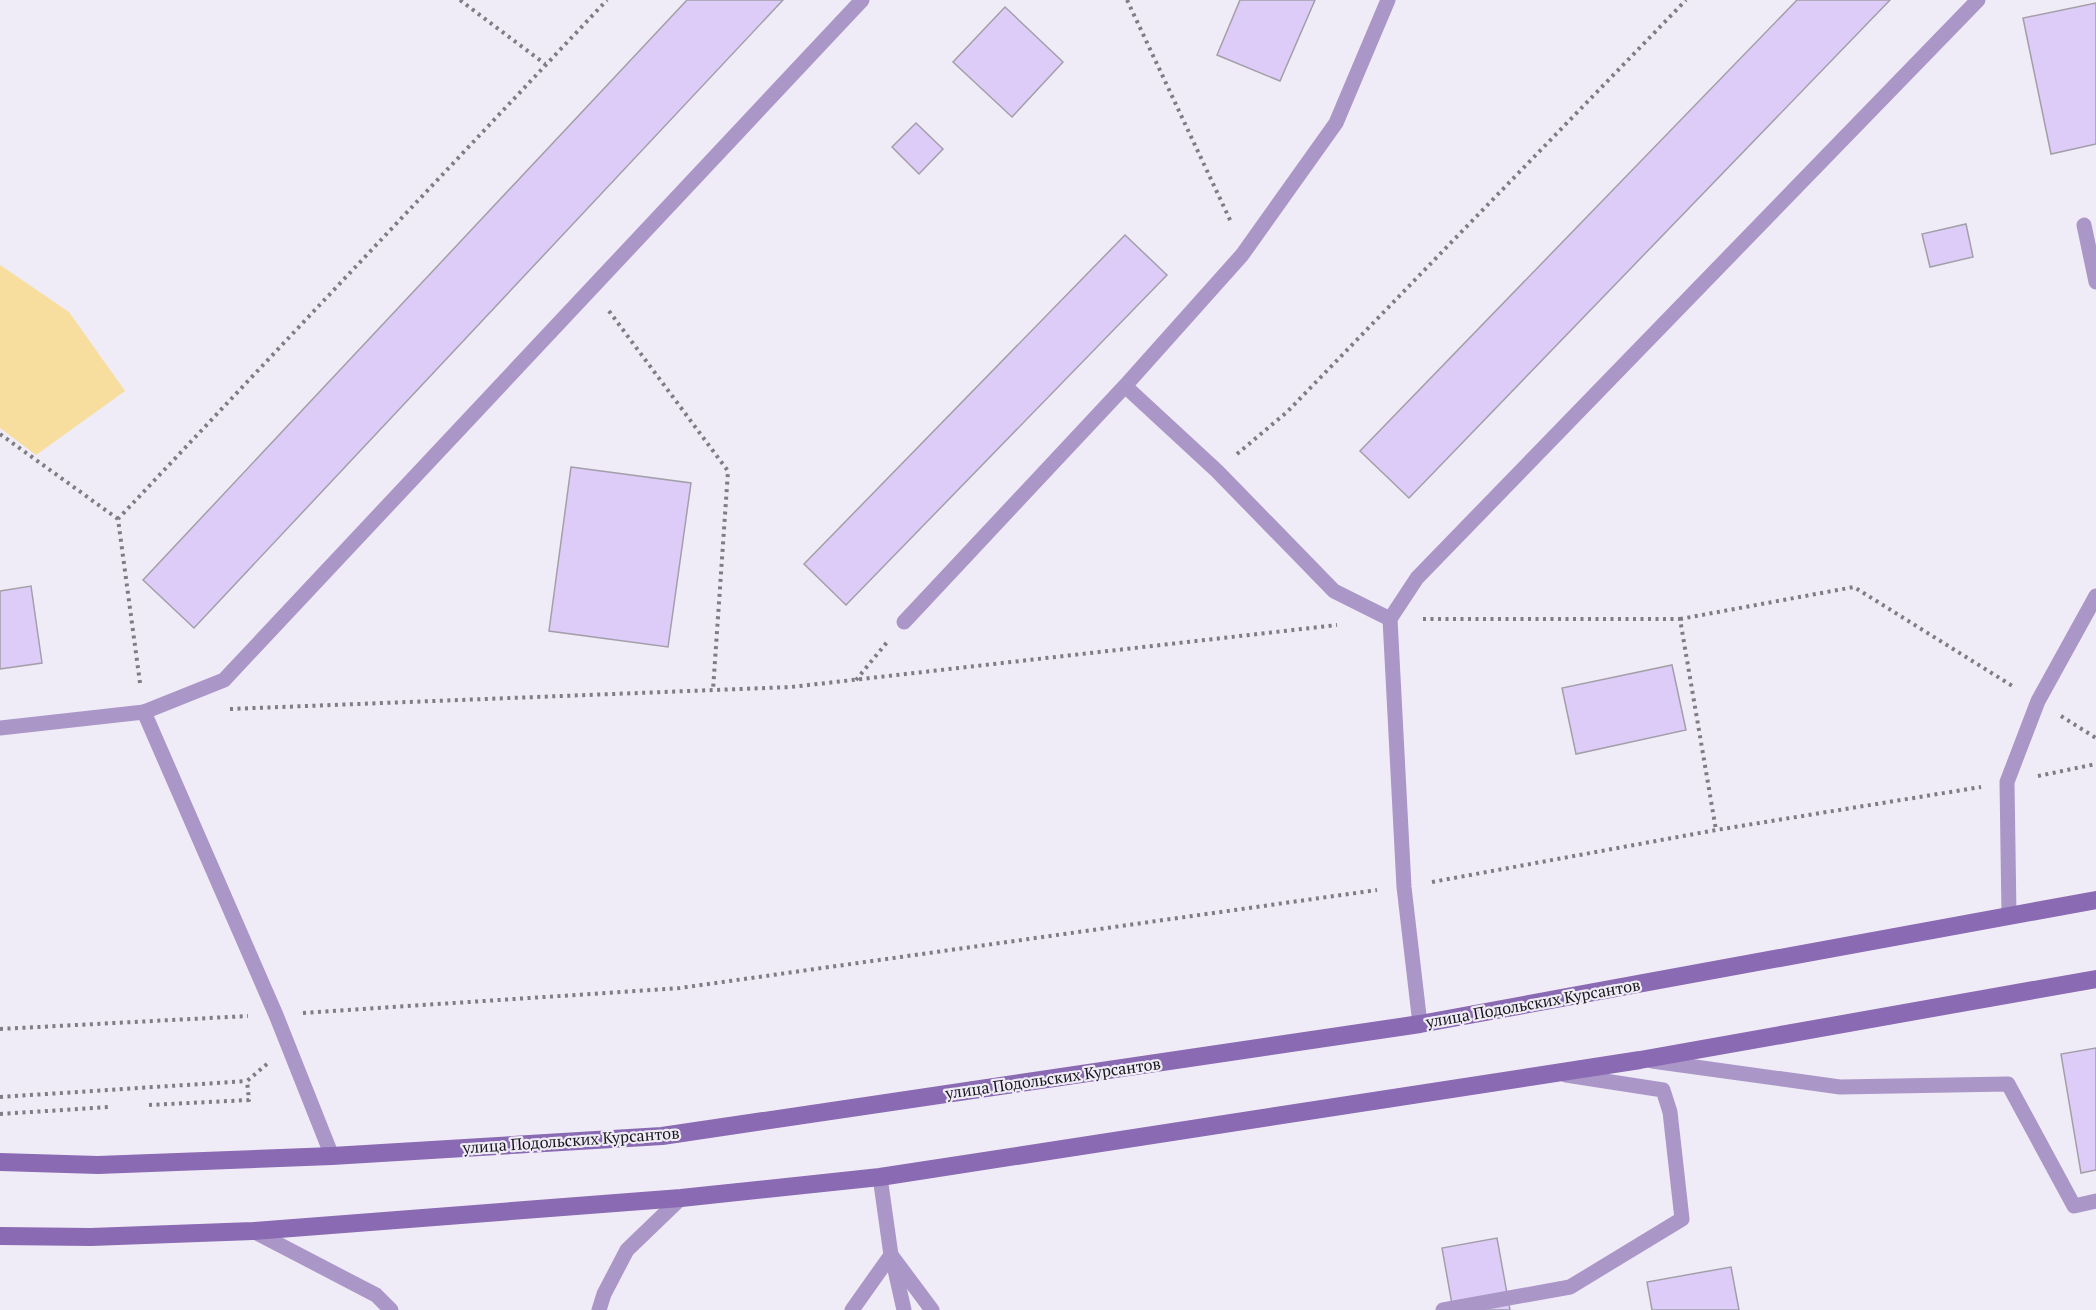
<svg xmlns="http://www.w3.org/2000/svg" width="2096" height="1310" font-family="'PT Serif',serif">
<rect width="100%" height="100%" fill="#f0ecf7"/>
<!-- park -->
<path fill="#f7de9f" d="M0 265 69 312 125 391 36 455 0 428Z"/>
<!-- building -->
<g fill="#ddccf8" stroke="#a39fa9" stroke-width="1.5">
<path d="M687 0H783L194 628 143 580Z"/>
<path d="M1240 0H1315L1280 81 1217 55Z"/>
<path d="M1797 0H1890L1409 498 1360 451Z"/>
<path d="M2096 3V144L2051 154 2023 18Z"/>
<path d="M1005 7 1063 62 1012 117 953 62Z"/>
<path d="M916 123 943 149 919 174 892 147Z"/>
<path d="M1966 224 1973 257 1930 267 1922 234Z"/>
<path d="M1125 235 1167 275 846 605 804 564Z"/>
<path d="M571 467 691 483 668 647 549 631Z"/>
<path d="M31 586 42 663 0 669V591Z"/>
<path d="M1672 665 1686 730 1576 754 1562 688Z"/>
<path d="M2096 1048V1170L2081 1173 2061 1054Z"/>
<path d="M1497 1238 1510 1310H1453L1442 1248Z"/>
<path d="M1731 1267 1739 1310H1652L1647 1282Z"/>
</g>
<g fill="none" stroke-linecap="round" stroke-linejoin="round">
<!-- path -->
<g stroke="#7f7c83" stroke-width="4" stroke-dasharray="3 4.5" stroke-linecap="butt">
<path d="M460 0 545 64"/>
<path d="M1127 0 1231 222"/>
<path d="M609 311 728 471 713 690"/>
<path d="M0 434 118 519"/>
<path d="M1237 454 1287 412 1686 0"/>
<path d="M1423 619H1680L1716 830"/>
<path d="M1680 619 1854 587 2014 687"/>
<path d="M856 680 888 641"/>
<path d="M140 683 118 519 607 0"/>
<path d="M230 709 791 687 1337 625"/>
<path d="M2061 716 2096 738"/>
<path d="M2038 776 2096 764"/>
<path d="M1432 882 1716 830 1981 787"/>
<path d="M303 1013 680 988 1377 890"/>
<path d="M0 1029 248 1016"/>
<path d="M0 1097 247 1081"/>
<path d="M149 1105 249 1100 247 1081 267 1064"/>
<path d="M0 1114 109 1107"/>
</g>
<!-- lane -->
<g stroke="#ab96c8" stroke-width="15">
<path d="M2084 225 2096 282"/>
<path d="M1125 386 1217 471 1334 591 1390 619"/>
<path d="M904 622 1125 386 1242 255 1336 123 1388 0"/>
<path d="M144 712 224 680 862 0"/>
<path d="M0 728 144 712 276 1015 332 1156"/>
<path d="M2009 915 2007 782 2038 701 2096 596"/>
<path d="M1420 1024 1404 887 1390 619 1417 578 1978 0"/>
<path d="M1652 1061 1840 1087 2008 1084 2074 1206 2096 1201"/>
<path d="M253 1231 376 1295 391 1310"/>
<path d="M891 1255 932 1310"/>
<path d="M893 1261 904 1310"/>
<path d="M599 1310 604 1294 627 1250 681 1198"/>
<path d="M852 1310 891 1255 880 1177"/>
<path d="M1443 1310 1570 1287 1682 1219 1670 1112 1663 1090 1566 1075"/>
</g>
<!-- secondary -->
<g stroke="#8a6ab3" stroke-width="18">
<path d="M0 1162 98 1165 332 1156 662 1136 1420 1024 2096 900"/>
<path d="M0 1236 91 1237 253 1231 681 1198 880 1177 1640 1060 2096 979"/>
</g>
</g>
<g text-anchor="middle" dominant-baseline="central" stroke-width="4.5" stroke-linejoin="round" paint-order="stroke">
<!-- street labels -->
<g font-size="16" fill="#18161a" stroke="#f0ecf7">
<text transform="translate(1533 1003) rotate(-10)">улица Подольских Курсантов</text>
<text transform="translate(1053 1078) rotate(-8)">улица Подольских Курсантов</text>
<text transform="translate(571 1140) rotate(-4)">улица Подольских Курсантов</text>
</g>
</g>
</svg>
